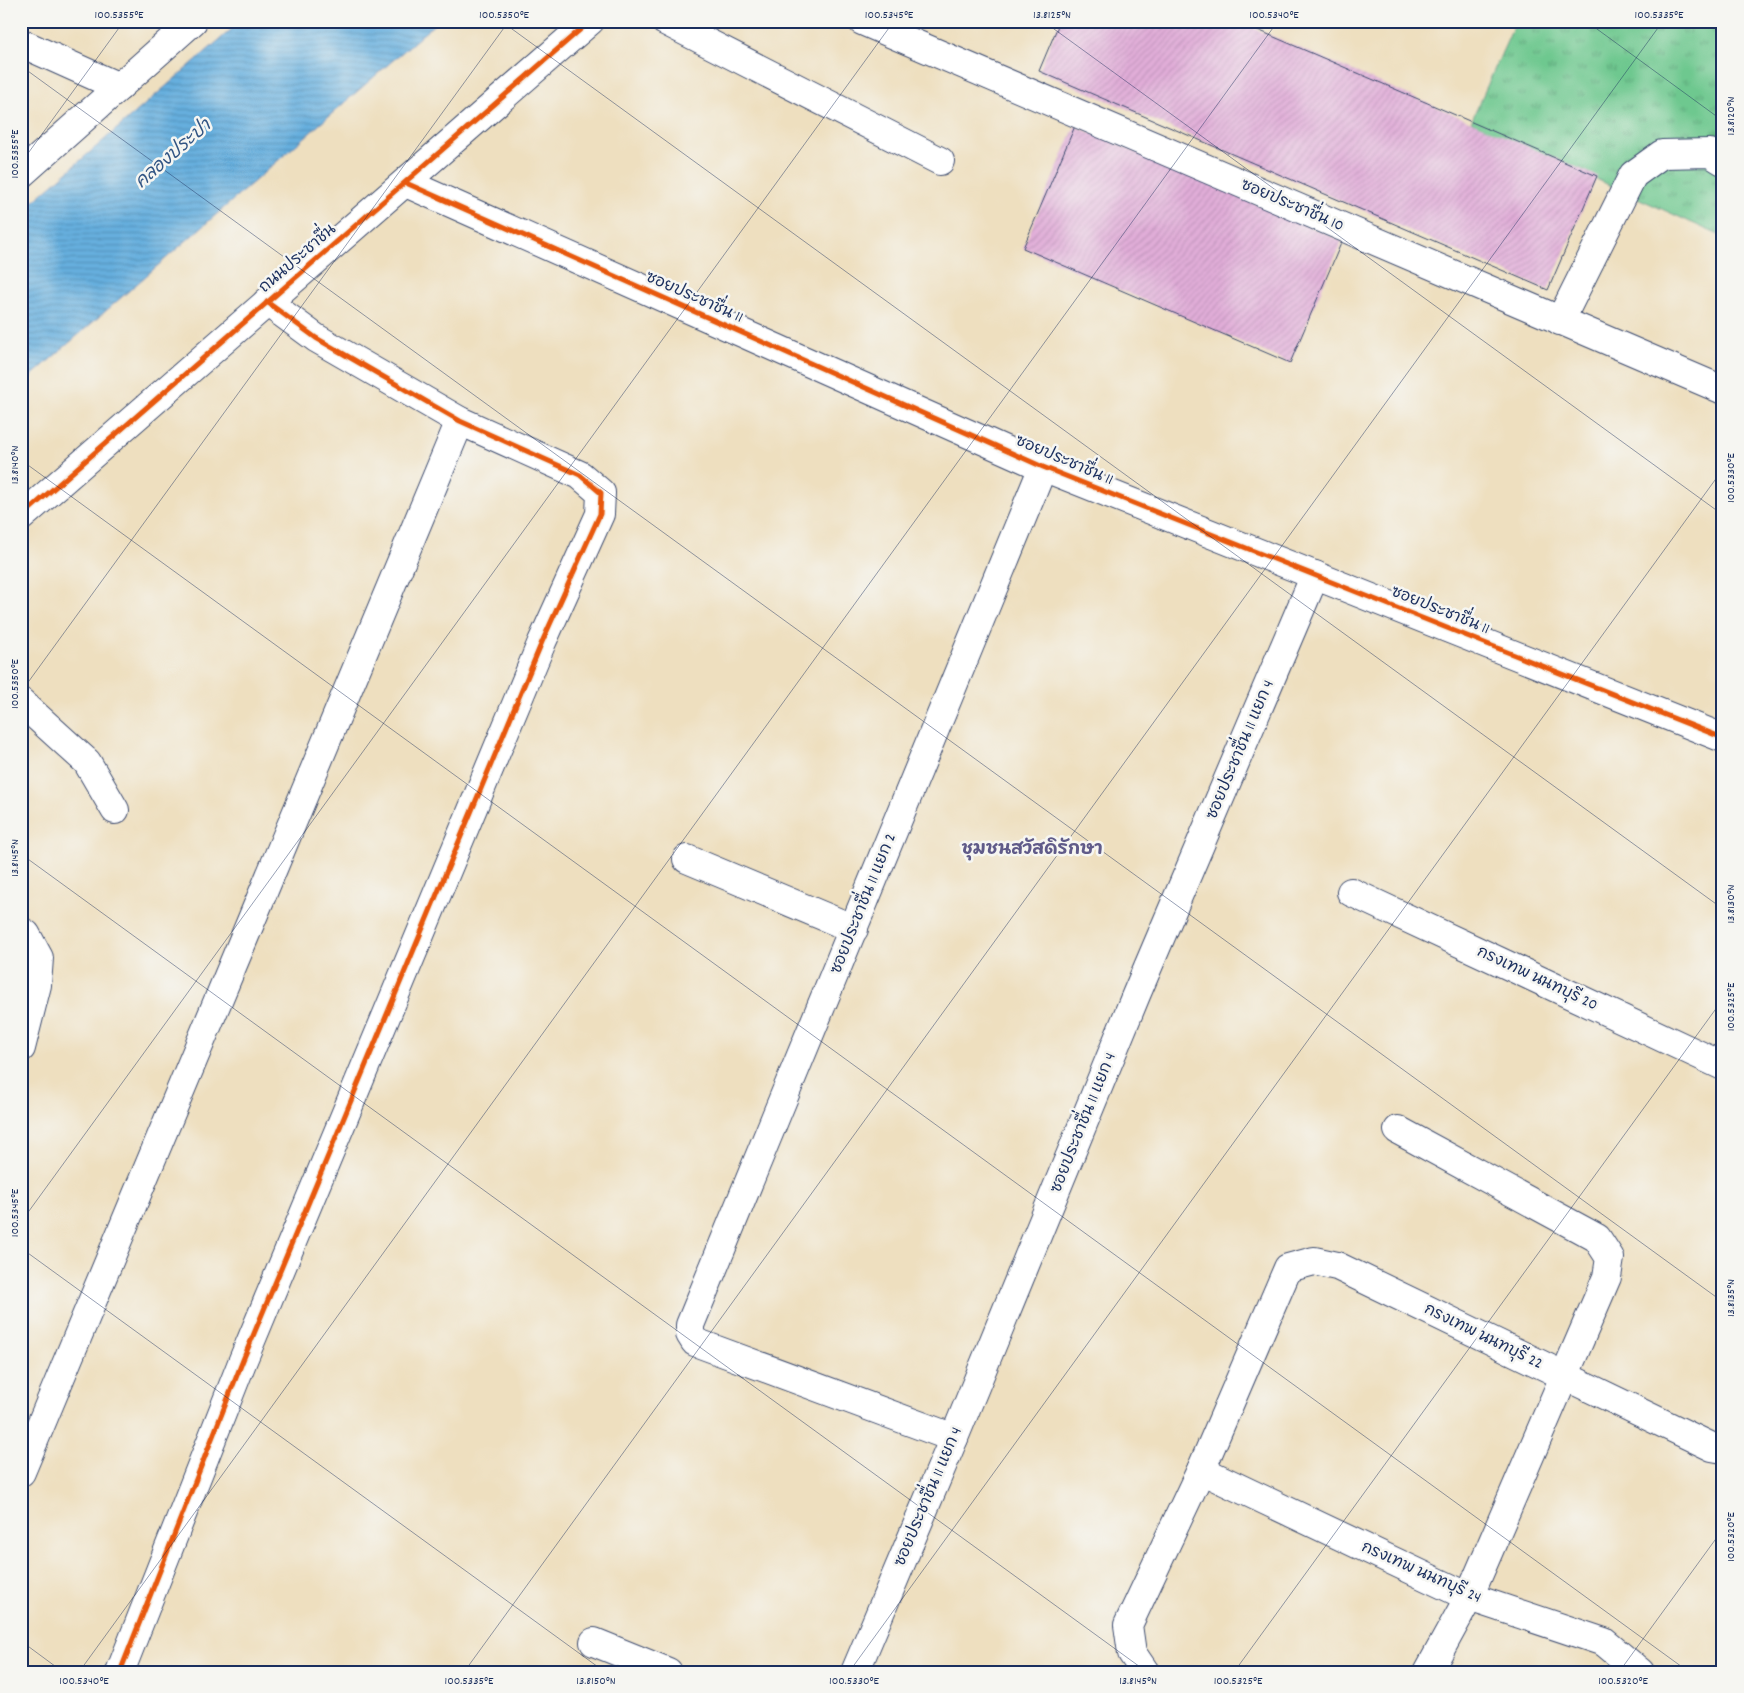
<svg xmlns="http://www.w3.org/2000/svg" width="1744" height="1693" font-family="Dekko,'Playpen Sans Thai',sans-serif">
<defs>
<pattern id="grass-tufts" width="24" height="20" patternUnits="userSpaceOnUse" patternTransform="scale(1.25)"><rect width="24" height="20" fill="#6ec88f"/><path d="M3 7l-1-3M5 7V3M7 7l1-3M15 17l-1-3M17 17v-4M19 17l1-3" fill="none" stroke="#5aa378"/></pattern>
<pattern id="water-rules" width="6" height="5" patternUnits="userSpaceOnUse" patternTransform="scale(1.25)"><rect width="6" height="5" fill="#66afde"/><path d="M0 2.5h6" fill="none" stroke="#538fb7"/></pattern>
<pattern id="building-hatch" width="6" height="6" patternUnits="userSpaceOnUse" patternTransform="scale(1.25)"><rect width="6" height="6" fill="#e1add8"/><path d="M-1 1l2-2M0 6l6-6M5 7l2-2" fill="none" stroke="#c095bc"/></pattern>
</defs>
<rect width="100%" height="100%" fill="#f6f6f2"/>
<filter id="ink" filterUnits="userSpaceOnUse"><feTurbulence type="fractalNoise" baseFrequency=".02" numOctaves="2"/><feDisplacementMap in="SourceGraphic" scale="10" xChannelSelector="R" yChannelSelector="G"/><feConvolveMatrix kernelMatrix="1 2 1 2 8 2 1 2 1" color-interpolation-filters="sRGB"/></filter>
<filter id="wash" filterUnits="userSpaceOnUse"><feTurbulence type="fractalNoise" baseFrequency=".0096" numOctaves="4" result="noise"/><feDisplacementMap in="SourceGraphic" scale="20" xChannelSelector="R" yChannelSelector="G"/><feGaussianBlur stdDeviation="1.12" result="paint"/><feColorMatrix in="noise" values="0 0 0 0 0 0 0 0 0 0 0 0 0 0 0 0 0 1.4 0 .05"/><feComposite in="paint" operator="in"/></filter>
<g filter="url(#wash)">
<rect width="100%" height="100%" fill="#eedfbf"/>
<!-- grass -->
<path fill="url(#grass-tufts)" stroke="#447c76" d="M1516 21H1723V237L1471 122Z"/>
<!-- water -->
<path fill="url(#water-rules)" stroke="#406f9e" d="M241 21H438L21 385V212Z"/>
<g id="blocks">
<!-- building -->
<g fill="url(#building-hatch)">
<path d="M1060 21H1237L1597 176 1548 290 1039 71Z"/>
<path d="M1075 126 1342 241 1290 363 1023 248Z"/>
</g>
</g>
</g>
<g filter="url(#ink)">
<use href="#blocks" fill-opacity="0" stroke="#3b496d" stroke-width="1"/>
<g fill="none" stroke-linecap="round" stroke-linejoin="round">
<!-- minor casing -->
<g stroke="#3b496d" stroke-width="30">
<g id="minor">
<path d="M665 21 940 161"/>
<path d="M862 21 1723 390"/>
<path d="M21 43 119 87"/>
<path d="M406 183 1043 467 1723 738"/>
<path d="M1560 321 1633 175 1662 154 1710 153 1723 161"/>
<path d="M21 702 87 762 115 810"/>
<path d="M687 859 854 929"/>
<path d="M1351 892 1723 1066"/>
<path d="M21 931 26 934 39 958 37 985 21 1048"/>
<path d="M1398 1130 1597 1238 1610 1258 1607 1277 1469 1597 1428 1672"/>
<path d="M954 1438 695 1342 690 1334V1325L1043 467"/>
<path d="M1201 1470 1469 1597 1604 1642 1640 1672"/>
<path d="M21 1472 460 421"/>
<path d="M594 1642 668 1672"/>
<path d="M120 1672 243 1360 542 642 600 514 601 493 580 475 460 421 316 338 267 302"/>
<path d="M855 1672 954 1438 1136 995 1315 575"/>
<path d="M1145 1672 1132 1653 1128 1625 1201 1470 1288 1268 1314 1261 1337 1266 1712 1447 1723 1449"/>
</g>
</g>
<!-- tertiary casing -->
<g stroke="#3b496d" stroke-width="30">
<path id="tertiary" d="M21 174 193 21"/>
</g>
<!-- secondary casing -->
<g stroke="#3b496d" stroke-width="30">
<path id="secondary" d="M21 517 590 21"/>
</g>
<!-- minor -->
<use href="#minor" stroke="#fff" stroke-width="28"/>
<!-- tertiary -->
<use href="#tertiary" stroke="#fff" stroke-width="28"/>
<!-- secondary -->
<use href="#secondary" stroke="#fff" stroke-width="28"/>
<!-- cycleway casing -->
<g stroke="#f6f6f2" stroke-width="8">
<g id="cycleway">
<path d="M406 183 1043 467 1723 738"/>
<path d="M21 517 590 21"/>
<path d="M120 1672 243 1360 542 642 600 514 601 493 580 475 460 421 316 338 267 302"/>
</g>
</g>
<!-- cycleway -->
<use href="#cycleway" stroke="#e8590c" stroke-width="5"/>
</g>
</g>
<!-- ticks -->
<path fill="none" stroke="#1b2f5e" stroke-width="1" stroke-opacity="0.45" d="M501 21 1723 909M1043 21 1723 515M1586 21 1723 121M21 66 1723 1302M21 163 124 21M21 460 1689 1672M21 692 509 21M21 854 1147 1672M21 1222 894 21M21 1248 605 1672M21 1641 63 1672M79 1672 1278 21M464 1672 1663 21M849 1672 1723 469M1234 1672 1723 999M1619 1672 1723 1529"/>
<g text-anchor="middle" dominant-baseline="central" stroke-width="5" stroke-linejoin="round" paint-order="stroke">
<!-- street labels -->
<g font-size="16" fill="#1b2f5e" stroke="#f6f6f2">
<text transform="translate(1292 206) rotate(23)">ซอยประชาชื่น 10</text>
<text transform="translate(298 259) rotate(-41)">ถนนประชาชื่น</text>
<text transform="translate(694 298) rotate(24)">ซอยประชาชื่น 11</text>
<text transform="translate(1064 461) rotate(23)">ซอยประชาชื่น 11</text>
<text transform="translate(1440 611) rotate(22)">ซอยประชาชื่น 11</text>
<text transform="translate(1241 750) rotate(-67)">ซอยประชาชื่น 11 แยก 4</text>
<text transform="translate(864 904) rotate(-68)">ซอยประชาชื่น 11 แยก 2</text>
<text transform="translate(1537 979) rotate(25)">กรงเทพ นนทบุรี 20</text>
<text transform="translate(1084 1123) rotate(-68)">ซอยประชาชื่น 11 แยก 4</text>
<text transform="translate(1483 1337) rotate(26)">กรงเทพ นนทบุรี 22</text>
<text transform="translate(929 1497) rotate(-67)">ซอยประชาชื่น 11 แยก 4</text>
<text transform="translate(1421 1573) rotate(24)">กรงเทพ นนทบุรี 24</text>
</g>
<!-- water labels -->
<g font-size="18" font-style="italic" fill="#325584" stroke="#f6f6f2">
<text transform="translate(174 155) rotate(-41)">คลองประปา</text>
</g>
<!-- neighbourhood labels -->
<g font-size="18" font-weight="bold" fill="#605b89" stroke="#f6f6f2">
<text x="1032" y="850">ชุมชนสวัสดิรักษา</text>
</g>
</g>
<!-- margin -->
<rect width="1744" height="1693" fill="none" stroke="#f6f6f2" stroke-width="55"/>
<rect x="28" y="28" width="1688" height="1638" fill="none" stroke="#1b2f5e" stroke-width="2"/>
<g font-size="12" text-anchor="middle" fill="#1b2f5e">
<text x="119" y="18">100.5355°E</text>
<text x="504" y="18">100.5350°E</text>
<text x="889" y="18">100.5345°E</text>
<text x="1052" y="18">13.8125°N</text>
<text x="1274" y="18">100.5340°E</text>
<text x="1659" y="18">100.5335°E</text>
<text transform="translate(1730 116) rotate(-90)" y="4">13.8120°N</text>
<text transform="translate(14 154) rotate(-90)" y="4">100.5355°E</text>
<text transform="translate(14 465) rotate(-90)" y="4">13.8140°N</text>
<text transform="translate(1730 478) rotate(-90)" y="4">100.5330°E</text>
<text transform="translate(14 684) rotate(-90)" y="4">100.5350°E</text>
<text transform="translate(14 858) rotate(-90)" y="4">13.8145°N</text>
<text transform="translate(1730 904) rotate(-90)" y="4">13.8130°N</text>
<text transform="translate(1730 1007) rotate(-90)" y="4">100.5325°E</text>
<text transform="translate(14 1213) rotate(-90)" y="4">100.5345°E</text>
<text transform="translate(1730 1298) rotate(-90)" y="4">13.8135°N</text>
<text transform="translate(1730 1537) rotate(-90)" y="4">100.5320°E</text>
<text x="84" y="1684">100.5340°E</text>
<text x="469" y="1684">100.5335°E</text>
<text x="596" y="1684">13.8150°N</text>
<text x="854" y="1684">100.5330°E</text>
<text x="1138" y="1684">13.8145°N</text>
<text x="1238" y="1684">100.5325°E</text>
<text x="1623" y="1684">100.5320°E</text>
</g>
</svg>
